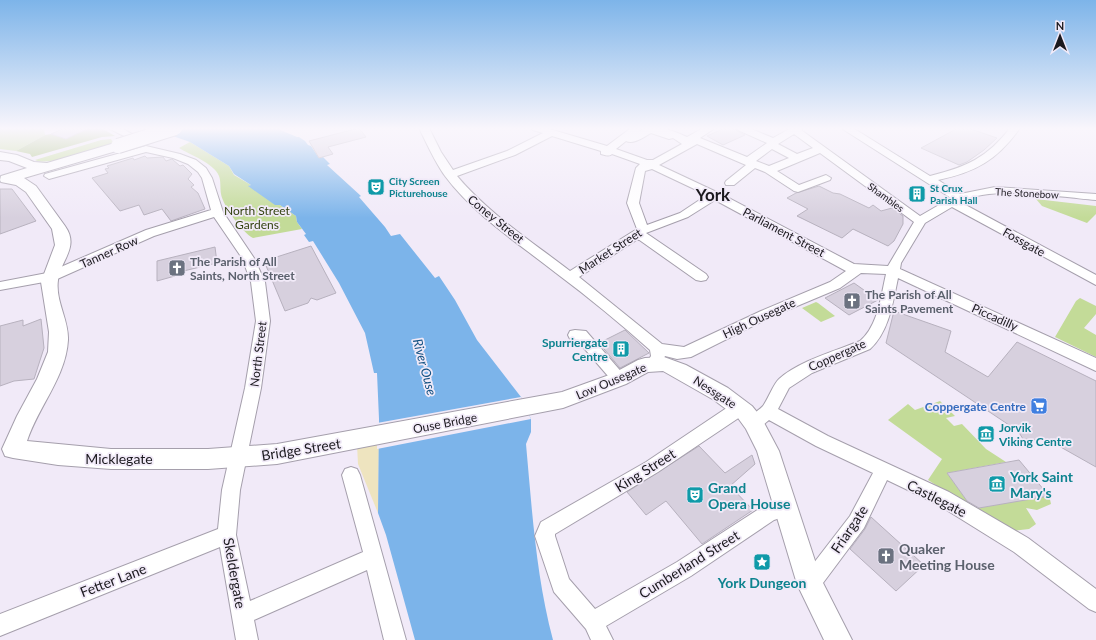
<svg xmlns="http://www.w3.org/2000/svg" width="1096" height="640" font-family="Lato,sans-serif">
<rect width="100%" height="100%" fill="#f1eaf8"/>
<!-- green -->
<g fill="#c3db98">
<path d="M0 128H44L45 135 16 151 0 149Z"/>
<path d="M111 139 114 144C98 148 49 167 35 160L101 140Z"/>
<path d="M190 142 229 166 234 175 251 185 249 186 275 204 280 205 296 216 297 222 302 229 253 238C242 232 223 206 221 194 220 188 221 181 219 176 214 163 190 155 179 148Z"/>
<path d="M1036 199 1096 206V214L1087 223 1042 206Z"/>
<path d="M1080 298 1096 306V314L1084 328 1096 335V357L1055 337 1076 301Z"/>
<path d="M816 302 818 303 835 316 821 322 802 308Z"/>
<path d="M940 401 955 416 946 418 954 426 962 424 986 449 1006 462 947 473 973 509 1049 495 1051 504 1037 510 1026 508 1036 524 1029 529 1011 531 973 509 928 480 942 459 888 420 908 404 915 410Z"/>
</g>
<!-- forest -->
<path fill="#a7c07a" d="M89 128 103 129 115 136 102 137 32 157 30 154 16 151 45 135 51 134 66 139Z"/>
<!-- sand -->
<path fill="#eee4bf" d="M379 441 378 513 358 464 357 445Z"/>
<!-- water -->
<path fill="#7cb4ea" d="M150 128H276L297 137H299L305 141 308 145 311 146 319 158 323 157 330 164 327 165 361 196 359 197 385 227 391 236 400 234 435 278 439 276 455 300 477 340 521 397 531 419V432L526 444C532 510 536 576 553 640H415L386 535 378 513 379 419 377 373H374L365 333 339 283 313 241 309 242 304 235 306 234 297 222 296 216 280 205H275L248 186 251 185 234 174 229 166 190 142Z"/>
<!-- pier -->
<path fill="#f1eaf8" d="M521 397 531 419 377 449V423Z"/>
<!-- building -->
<g fill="#d7d0de" stroke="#b7b1be">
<path d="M65 128H89L66 139 51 134Z"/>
<path d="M359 128 366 137 328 147 333 154 319 158 309 141Z"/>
<path d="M725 128H734L737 131 745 135 723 145 707 136Z"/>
<path d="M958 128H968L997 138 984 150 967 162 959 165 921 148Z"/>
<path d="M145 156 147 158 163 157 166 161 172 159 180 166 183 165 192 174 188 179 194 185 191 187 198 193 205 209 171 221 162 209 144 215 139 205 120 211 92 178 108 173 105 169 109 168 107 166 133 158 134 160Z"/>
<path d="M819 186 833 193 840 194 869 208 873 205 881 211 892 208 903 216V224L894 241 888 246 853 229 842 238 797 216 808 209 787 198 796 193Z"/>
<path d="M0 189H12L36 221 0 234Z"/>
<path d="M311 246 336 293 317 300 311 298 308 303 285 311 264 261Z"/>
<path d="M215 247 217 263 175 273V276L157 281V261Z"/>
<path d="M854 283 878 300 849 315 825 298Z"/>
<path d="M894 311 951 331 945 352 988 377 1017 342 1096 381V467L1050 441 1023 439 1018 431 886 343Z"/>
<path d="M41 319 44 348 34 379 14 381 0 386V326L23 320V326Z"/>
<path d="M625 330 649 353 620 368 599 343Z"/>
<path d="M699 446 725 473 752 455 755 464 730 486 753 510 702 544 666 501 646 515 627 492Z"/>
<path d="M1019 460 1049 496 979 508 967 501 947 473Z"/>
<path d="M871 517 924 565 896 591 850 549 865 529Z"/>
</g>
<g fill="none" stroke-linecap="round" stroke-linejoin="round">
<!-- minor casing -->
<g stroke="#a59fac" stroke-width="2">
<g id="minor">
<path d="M108 128H121L132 134 130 136H124Z"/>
<path d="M419 128H429L441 152 453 170 507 151 543 133 533 130 531 128H546L607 146 631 128H642L639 131C655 123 672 130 687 137L703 128H715L700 138 747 157 767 143 738 130 736 128H749L773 138 791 128H803L801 130 920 216 951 198 841 128H853L930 176C966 167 987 158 1010 128H1020C997 160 976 172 938 180L960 194 995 187 1096 194V200C1062 197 990 185 960 202L1096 275V285L952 207 925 223 901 263 900 269 1096 358V371L898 278C893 302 889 332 870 349L812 373 789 388 778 409 828 436 949 492 1028 538 1096 589V612L1089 609 1014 552 937 504 887 480 864 528 817 591 810 594 803 591 800 584 803 577 850 516 873 473 816 446 769 420C762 426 757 431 748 428L746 423C750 415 757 412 763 406 768 399 774 383 779 379 799 361 835 351 860 341 878 326 881 296 886 274L861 273 840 288 771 317 691 357 677 359 665 356 659 368 654 370 649 368 646 364 651 356 650 350C620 323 588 297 556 273 518 243 474 215 445 176 435 162 427 144 419 128ZM651 133 669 139 673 138 682 144 653 160H647L616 149 626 141C633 145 644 137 651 133ZM794 134 813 148 797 154 778 144ZM552 136 601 151V154C605 155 609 157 612 154L640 164 636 168 627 203 637 229 570 271C531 241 489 214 457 176L515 155ZM697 144 746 165 726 181 725 183 726 185H734L755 168 765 172 794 191 798 192 830 180 831 178 826 175 799 185 777 171 820 153 914 222 888 266 854 264 723 195 659 165ZM772 149 789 158 769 166 756 161ZM652 169 707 195 680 213 647 225 639 203 645 171ZM715 200 846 271 830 282 761 311 684 347 662 344 579 277 638 239 696 280 701 281 706 280 708 277 706 274 646 233 688 217Z"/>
<path d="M146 146 180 154 196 160 206 168 212 178 223 212 254 258 265 282 270 321 261 388 240 490 236 535 250 601 363 552 342 475 345 469 351 467 357 469 360 475 406 640H384L367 570 254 620 258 640H236L220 547 0 636V614L218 529 222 490 245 388 256 321 251 282 242 258 214 217 154 236 55 280 0 290V282L47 273 146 230 211 210 202 178 198 172 188 164 173 158 146 152 49 179 44 176 45 174Z"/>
<path d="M575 330 586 331 624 375 627 379 624 383 619 385 614 383 577 340 570 339 568 335 570 331Z"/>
<path d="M740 401 746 403 748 408 746 413 658 472 555 534V536L569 579 595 609 677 562 762 507 786 499 792 502 795 508 792 514 774 520 691 576 606 626 613 640H591L586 629 554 592 535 536 541 522 646 462 734 403Z"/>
</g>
</g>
<!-- major casing -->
<g stroke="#a59fac" stroke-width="2">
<path id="major" d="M118 142 123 143 124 146 123 149 24 178 36 186 65 226C80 247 60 261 58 280 55 301 69 320 68 340 66 377 38 407 27 441L111 449H208L277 444 562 392 612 374 638 360 645 358 664 357 686 365 728 388 752 406 761 417 779 451 821 579 852 640H824L797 584 757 451 746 429 738 418 714 400 663 371 648 372 626 384 563 408 277 464 208 469H111L58 465 13 458 5 456 2 449 17 416 37 379 48 352 49 332 41 282 55 245 52 229 26 192 16 185 1 182 0 180 1 176 27 168 9 161 0 160V152L17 155 34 162 47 163Z"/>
</g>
<!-- minor -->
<use href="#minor" fill="#fff" fill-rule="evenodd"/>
<!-- major -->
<use href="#major" fill="#fff" fill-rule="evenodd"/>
<!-- major-bridge casing -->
<g stroke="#a59fac" stroke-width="16" stroke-linecap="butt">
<path id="major-bridge" d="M118 146 175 128"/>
</g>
<!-- major-bridge -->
<use href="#major-bridge" stroke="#fff" stroke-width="14"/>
</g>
<!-- sky -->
<linearGradient id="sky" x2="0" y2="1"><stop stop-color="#7db4e9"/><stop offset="0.59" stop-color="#f9f6fc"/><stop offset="1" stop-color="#f9f6fc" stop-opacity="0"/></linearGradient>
<rect width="1096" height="218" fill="url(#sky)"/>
<!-- icons -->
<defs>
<g id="theatre-square" transform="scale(0.9)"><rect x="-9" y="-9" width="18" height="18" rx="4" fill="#0f9aa8" stroke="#f1eaf8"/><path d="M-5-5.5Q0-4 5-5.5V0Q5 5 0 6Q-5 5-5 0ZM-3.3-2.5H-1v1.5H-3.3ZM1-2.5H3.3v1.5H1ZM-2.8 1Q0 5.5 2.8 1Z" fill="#fff"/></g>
<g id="building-square" transform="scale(0.9)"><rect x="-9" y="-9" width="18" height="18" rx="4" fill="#0f9aa8" stroke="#f1eaf8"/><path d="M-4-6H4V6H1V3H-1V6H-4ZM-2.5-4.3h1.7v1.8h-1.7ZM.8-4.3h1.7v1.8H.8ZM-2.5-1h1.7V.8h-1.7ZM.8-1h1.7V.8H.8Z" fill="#fff"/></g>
<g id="church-square" transform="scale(0.9)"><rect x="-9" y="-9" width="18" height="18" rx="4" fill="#6b7280" stroke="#f1eaf8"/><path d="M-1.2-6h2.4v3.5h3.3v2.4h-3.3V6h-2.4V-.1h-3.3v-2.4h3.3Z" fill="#fff"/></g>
<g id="supermarket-square" transform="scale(0.9)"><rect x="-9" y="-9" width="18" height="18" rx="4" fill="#3f7fe0" stroke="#f1eaf8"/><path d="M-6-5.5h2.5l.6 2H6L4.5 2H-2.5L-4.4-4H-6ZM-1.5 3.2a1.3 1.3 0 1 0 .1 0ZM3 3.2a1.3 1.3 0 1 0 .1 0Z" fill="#fff"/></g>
<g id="museum-square" transform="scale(0.9)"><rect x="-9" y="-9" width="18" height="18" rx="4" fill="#0f9aa8" stroke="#f1eaf8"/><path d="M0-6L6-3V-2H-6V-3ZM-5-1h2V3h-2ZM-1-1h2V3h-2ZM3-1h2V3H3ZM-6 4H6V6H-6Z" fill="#fff"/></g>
<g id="sight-square" transform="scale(0.9)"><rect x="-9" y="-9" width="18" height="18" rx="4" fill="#0f9aa8" stroke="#f1eaf8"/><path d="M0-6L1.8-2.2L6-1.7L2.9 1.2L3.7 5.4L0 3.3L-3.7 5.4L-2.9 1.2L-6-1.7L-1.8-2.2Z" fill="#fff"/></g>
</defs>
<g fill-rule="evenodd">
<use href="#theatre-square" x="376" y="187"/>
<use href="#building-square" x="917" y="194"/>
<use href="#church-square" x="177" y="268"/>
<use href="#church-square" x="852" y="301"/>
<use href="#building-square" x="621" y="349"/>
<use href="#supermarket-square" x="1039" y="406"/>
<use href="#museum-square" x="986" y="434"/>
<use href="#museum-square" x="997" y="484"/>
<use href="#theatre-square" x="695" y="495"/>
<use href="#church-square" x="886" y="556"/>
<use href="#sight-square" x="762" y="562"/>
</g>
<g text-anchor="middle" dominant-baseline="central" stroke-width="3.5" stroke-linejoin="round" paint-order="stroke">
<!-- far-culture labels -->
<g font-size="10" font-weight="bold" fill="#0d838f" stroke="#f1eaf8" text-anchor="start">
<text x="389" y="181">City Screen<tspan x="389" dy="12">Picturehouse</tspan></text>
<text x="930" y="188">St Crux<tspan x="930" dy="12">Parish Hall</tspan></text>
</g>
<!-- far-street labels -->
<g font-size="10" fill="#1b191e" stroke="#f1eaf8">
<text transform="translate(1027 193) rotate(3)">The Stonebow</text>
<text transform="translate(886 197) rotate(36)">Shambles</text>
</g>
<!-- park labels -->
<g font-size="12" fill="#33420f" stroke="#f1eaf8">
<text x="257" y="210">North Street<tspan x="257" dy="14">Gardens</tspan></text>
</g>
<!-- street labels -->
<g font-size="12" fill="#1b191e" stroke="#f1eaf8">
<text transform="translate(496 219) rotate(39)">Coney Street</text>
<text transform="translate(784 232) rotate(28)">Parliament Street</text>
<text transform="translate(1024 242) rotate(29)">Fossgate</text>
<text transform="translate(610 251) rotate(-33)">Market Street</text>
<text transform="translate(109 252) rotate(-24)">Tanner Row</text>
<text transform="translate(995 317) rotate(24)">Piccadilly</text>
<text transform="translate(759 318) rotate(-25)">High Ousegate</text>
<text transform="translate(258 354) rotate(-83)">North Street</text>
<text transform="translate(837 355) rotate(-24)">Coppergate</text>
<text transform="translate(611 381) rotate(-23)">Low Ousegate</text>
<text transform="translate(715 392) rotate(33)">Nessgate</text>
<text transform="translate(445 423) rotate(-11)">Ouse Bridge</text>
</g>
<!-- worship labels -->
<g font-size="12" font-weight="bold" fill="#5b616d" stroke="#f1eaf8" text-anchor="start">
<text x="190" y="261">The Parish of All<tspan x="190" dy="14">Saints, North Street</tspan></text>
<text x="865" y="294">The Parish of All<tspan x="865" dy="14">Saints Pavement</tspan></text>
</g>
<!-- culture labels -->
<g font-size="12" font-weight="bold" fill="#0d838f" stroke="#f1eaf8" text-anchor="end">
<text x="608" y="342">Spurriergate<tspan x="608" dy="14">Centre</tspan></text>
<text x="999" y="427" text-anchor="start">Jorvik<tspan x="999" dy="14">Viking Centre</tspan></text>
</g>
<!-- shop labels -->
<g font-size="12" font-weight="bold" fill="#366cbe" stroke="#f1eaf8" text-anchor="end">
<text x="1026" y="406">Coppergate Centre</text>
</g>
<!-- water labels -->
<g font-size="13" font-style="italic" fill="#135182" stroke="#f1eaf8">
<text transform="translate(425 367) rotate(75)">River Ouse</text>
</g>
<!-- near-street labels -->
<g font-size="14" fill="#1b191e" stroke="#f1eaf8">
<text transform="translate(301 449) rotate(-9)">Bridge Street</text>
<text x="119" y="458">Micklegate</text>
<text transform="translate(645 470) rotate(-32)">King Street</text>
<text transform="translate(937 498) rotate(27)">Castlegate</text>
<text transform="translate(849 529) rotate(-56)">Friargate</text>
<text transform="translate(689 564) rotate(-32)">Cumberland Street</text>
<text transform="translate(235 573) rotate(80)">Skeldergate</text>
<text transform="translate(113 580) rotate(-21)">Fetter Lane</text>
</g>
<!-- near-culture labels -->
<g font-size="14" font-weight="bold" fill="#0d838f" stroke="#f1eaf8" text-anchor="start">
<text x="1010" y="476">York Saint<tspan x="1010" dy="16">Mary's</tspan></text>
<text x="708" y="487">Grand<tspan x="708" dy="16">Opera House</tspan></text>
<text x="762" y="582" text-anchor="middle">York Dungeon</text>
</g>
<!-- near-worship labels -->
<g font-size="14" font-weight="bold" fill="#5b616d" stroke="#f1eaf8" text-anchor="start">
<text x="899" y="548">Quaker<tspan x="899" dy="16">Meeting House</tspan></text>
</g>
<!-- far-town labels -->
<g font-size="17" font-weight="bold" fill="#1b191e" stroke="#f1eaf8">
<text x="713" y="194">York</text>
</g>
</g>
<!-- north arrow -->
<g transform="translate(1060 36)" stroke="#f1eaf8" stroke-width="3" paint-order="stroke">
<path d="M0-3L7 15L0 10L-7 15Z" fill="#1b191e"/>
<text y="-6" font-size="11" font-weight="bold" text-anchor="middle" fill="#1b191e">N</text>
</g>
</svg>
